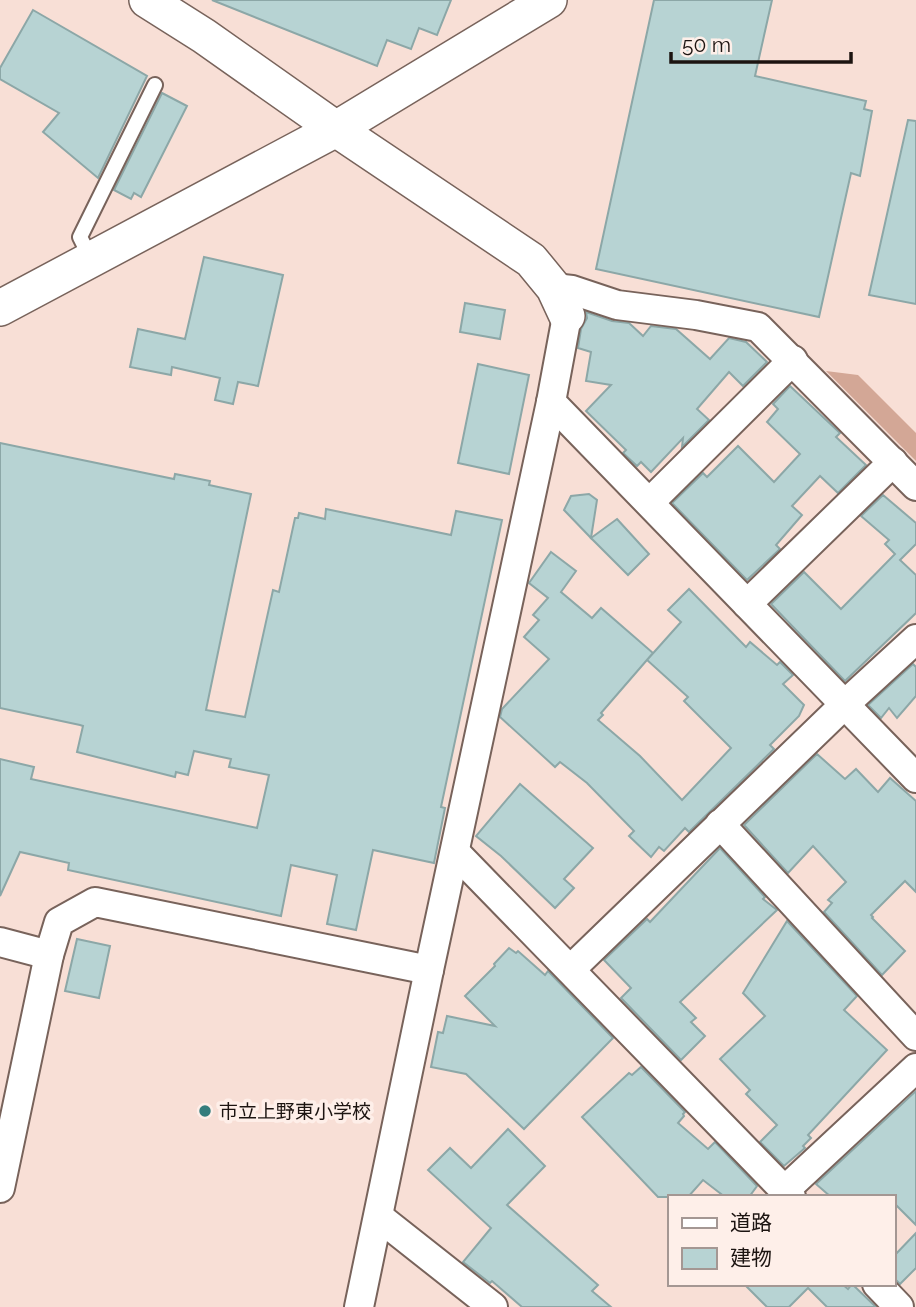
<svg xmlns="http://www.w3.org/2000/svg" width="916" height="1307" font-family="Raleway,'Noto Sans JP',sans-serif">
<rect width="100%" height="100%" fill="#f8dfd6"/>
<!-- green -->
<path fill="#d3a796" d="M826 371 858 375 916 433V461Z"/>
<!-- building -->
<g fill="#b7d3d3" stroke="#8ca7a7" stroke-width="2">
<path d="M212 0H451L437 35 419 28 411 49 387 40 377 66Z"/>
<path d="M654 0H772L755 76 866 101 864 109 872 111 860 176 851 173 819 317 596 269Z"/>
<path d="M33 10 147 76 98 178 43 132 59 113 0 79V68Z"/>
<path d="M162 93 187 106 141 197 134 193 131 199 114 190Z"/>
<path d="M908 120 916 121V304L869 295Z"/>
<path d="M204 257 283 275 258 386 238 382 233 404 215 400 220 378 172 367 171 375 130 367 138 329 185 339Z"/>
<path d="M465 303 505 310 500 339 460 332Z"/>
<path d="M586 312 612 321 629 323 643 336 651 326 676 329 710 359 729 338 746 342 767 362 743 386 729 372 697 409 709 420 682 447 683 438 651 472 641 462 637 466 623 453 626 450 586 411 611 385 586 381 591 352 578 348 581 329 587 318Z"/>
<path d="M478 364 529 375 509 474 458 463Z"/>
<path d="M790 386 840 433 836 437 866 465 838 493 820 476 792 506 802 515 776 545 780 549 747 580 672 503 703 473 707 477 738 446 774 482 800 454 767 422 778 409 773 404Z"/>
<path d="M0 443 174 479 175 474 210 481 209 485 251 494 206 710 245 717 273 590 279 592 295 518H298L299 513 325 519 326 509 451 535 456 511 502 520 441 807 445 808 434 863 373 850 356 930 327 924 337 875 291 865 281 916 68 870 69 863 20 852 0 896V759L34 767 31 779 257 828 269 775 229 767 231 759 194 751 188 775 176 772 175 777 77 752 83 726 80 725 0 708Z"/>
<path d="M589 494 597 500 591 538 564 510 571 496Z"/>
<path d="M883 495 916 523V544L900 560 916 575V613L845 681 771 604 804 572 841 609 895 554 885 544 889 540 861 516Z"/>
<path d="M617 519 649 554 628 575 591 538Z"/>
<path d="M551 552 576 571 561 592 592 618 601 608 653 653 601 713 603 715 598 720 640 756 682 800 731 748 684 701 688 697 647 660 681 622 668 610 689 589 746 647 750 642 777 665 780 662 793 675 783 684 804 705 799 716 770 745 774 749 689 832 685 828 664 851 659 847 651 857 629 836 634 831 587 783 560 762 555 767 500 717 502 709 549 659 524 637 539 620 533 615 548 598 529 583Z"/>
<path d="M913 664 916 667V696L897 718 889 708 881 718 868 705Z"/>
<path d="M817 754 845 779 856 769 878 792 890 778 916 801V892L905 881 871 915 873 917 872 918 905 951 882 975 824 912 832 903 828 900 846 882 813 846 788 873 744 825Z"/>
<path d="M520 784 593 848 564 879 574 888 555 908 501 856 476 836Z"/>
<path d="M720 848 765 897 763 899 777 910 680 1002 696 1018 691 1022 705 1036 681 1060 621 998 631 988 604 960 647 919 650 922Z"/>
<path d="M787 921 857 996 844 1010 887 1050 808 1135 811 1138 803 1146 805 1148 784 1166 760 1142 777 1125 746 1094 750 1090 720 1059 765 1016 743 993Z"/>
<path d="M77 939 110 946 99 998 65 991Z"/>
<path d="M509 948 516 953 518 951 545 975 548 971 613 1038 524 1129 466 1074 431 1067 438 1032 443 1033 447 1016 495 1026 465 996 495 966 494 964Z"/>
<path d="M641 1067 685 1112 683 1114 684 1116 678 1123 708 1149 715 1142 757 1186 749 1197H725L703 1180 688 1197H658L582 1117 629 1073 632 1075Z"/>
<path d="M916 1091V1225L893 1202V1197H831L816 1184Z"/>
<path d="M508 1129 545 1166 507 1205 598 1285 592 1291 611 1307H522L492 1281 490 1283 463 1262 491 1228 428 1170 450 1148 471 1168Z"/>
<path d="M916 1233V1268L900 1284 893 1277V1257Z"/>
<path d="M744 1284H842L848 1289 852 1284 876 1307H827L808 1288 789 1307H767Z"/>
</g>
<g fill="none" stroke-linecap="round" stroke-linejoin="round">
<!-- service casing -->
<g stroke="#78635b" stroke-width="18">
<path id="service" d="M91 259 80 237 155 85"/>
</g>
<!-- minor casing -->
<g stroke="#78635b" stroke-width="32">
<g id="minor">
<path d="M554 288 572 290 617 305 696 315 758 327 916 486"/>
<path d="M551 402 916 778"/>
<path d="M650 502 793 360"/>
<path d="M747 604 893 462"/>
<path d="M720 824 916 1036"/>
<path d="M456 853 791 1197"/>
<path d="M0 942 49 955"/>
<path d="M571 969 844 705 916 639"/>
<path d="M0 1188 49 955 59 922 95 902 429 970"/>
<path d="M785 1190 916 1068"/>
<path d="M379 1217 493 1307"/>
<path d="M877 1284 899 1307"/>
<path d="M359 1307 429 970 551 402 567 316"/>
</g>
</g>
<!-- tertiary casing -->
<g stroke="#78635b" stroke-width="38">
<g id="tertiary">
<path d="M147 0 204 36 336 129 531 260 554 288 567 316"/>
<path d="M0 308 336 129 549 0"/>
</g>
</g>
<!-- service -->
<use href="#service" stroke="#fff" stroke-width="14"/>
<!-- minor -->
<use href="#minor" stroke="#fff" stroke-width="28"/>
<!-- tertiary -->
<use href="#tertiary" stroke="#fff" stroke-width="35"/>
</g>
<!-- markers -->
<circle fill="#347d7d" stroke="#feefe9" stroke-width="2.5" cx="205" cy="1111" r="7"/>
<g text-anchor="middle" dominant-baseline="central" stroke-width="7" stroke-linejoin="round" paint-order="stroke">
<!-- poi labels -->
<g font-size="19" fill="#1c1411" stroke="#feefe9" text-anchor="start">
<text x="219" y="1111">市立上野東小学校</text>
</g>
</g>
<!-- legend -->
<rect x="668" y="1195" width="228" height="91" fill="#feefe9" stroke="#a49793" stroke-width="2"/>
<rect x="682" y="1218" width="35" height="10" fill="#ffffff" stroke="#a49793" stroke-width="2"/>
<text x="730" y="1230" font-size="21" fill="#1c1411">道路</text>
<rect x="682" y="1248" width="35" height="21" fill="#b7d3d3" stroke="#a49793" stroke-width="2"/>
<text x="730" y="1265" font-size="21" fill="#1c1411">建物</text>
<!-- scale -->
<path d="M671 52v10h180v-10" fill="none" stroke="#1c1411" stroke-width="3.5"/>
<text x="682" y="52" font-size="21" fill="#1c1411" stroke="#feefe9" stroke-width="5" paint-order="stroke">50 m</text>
</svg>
